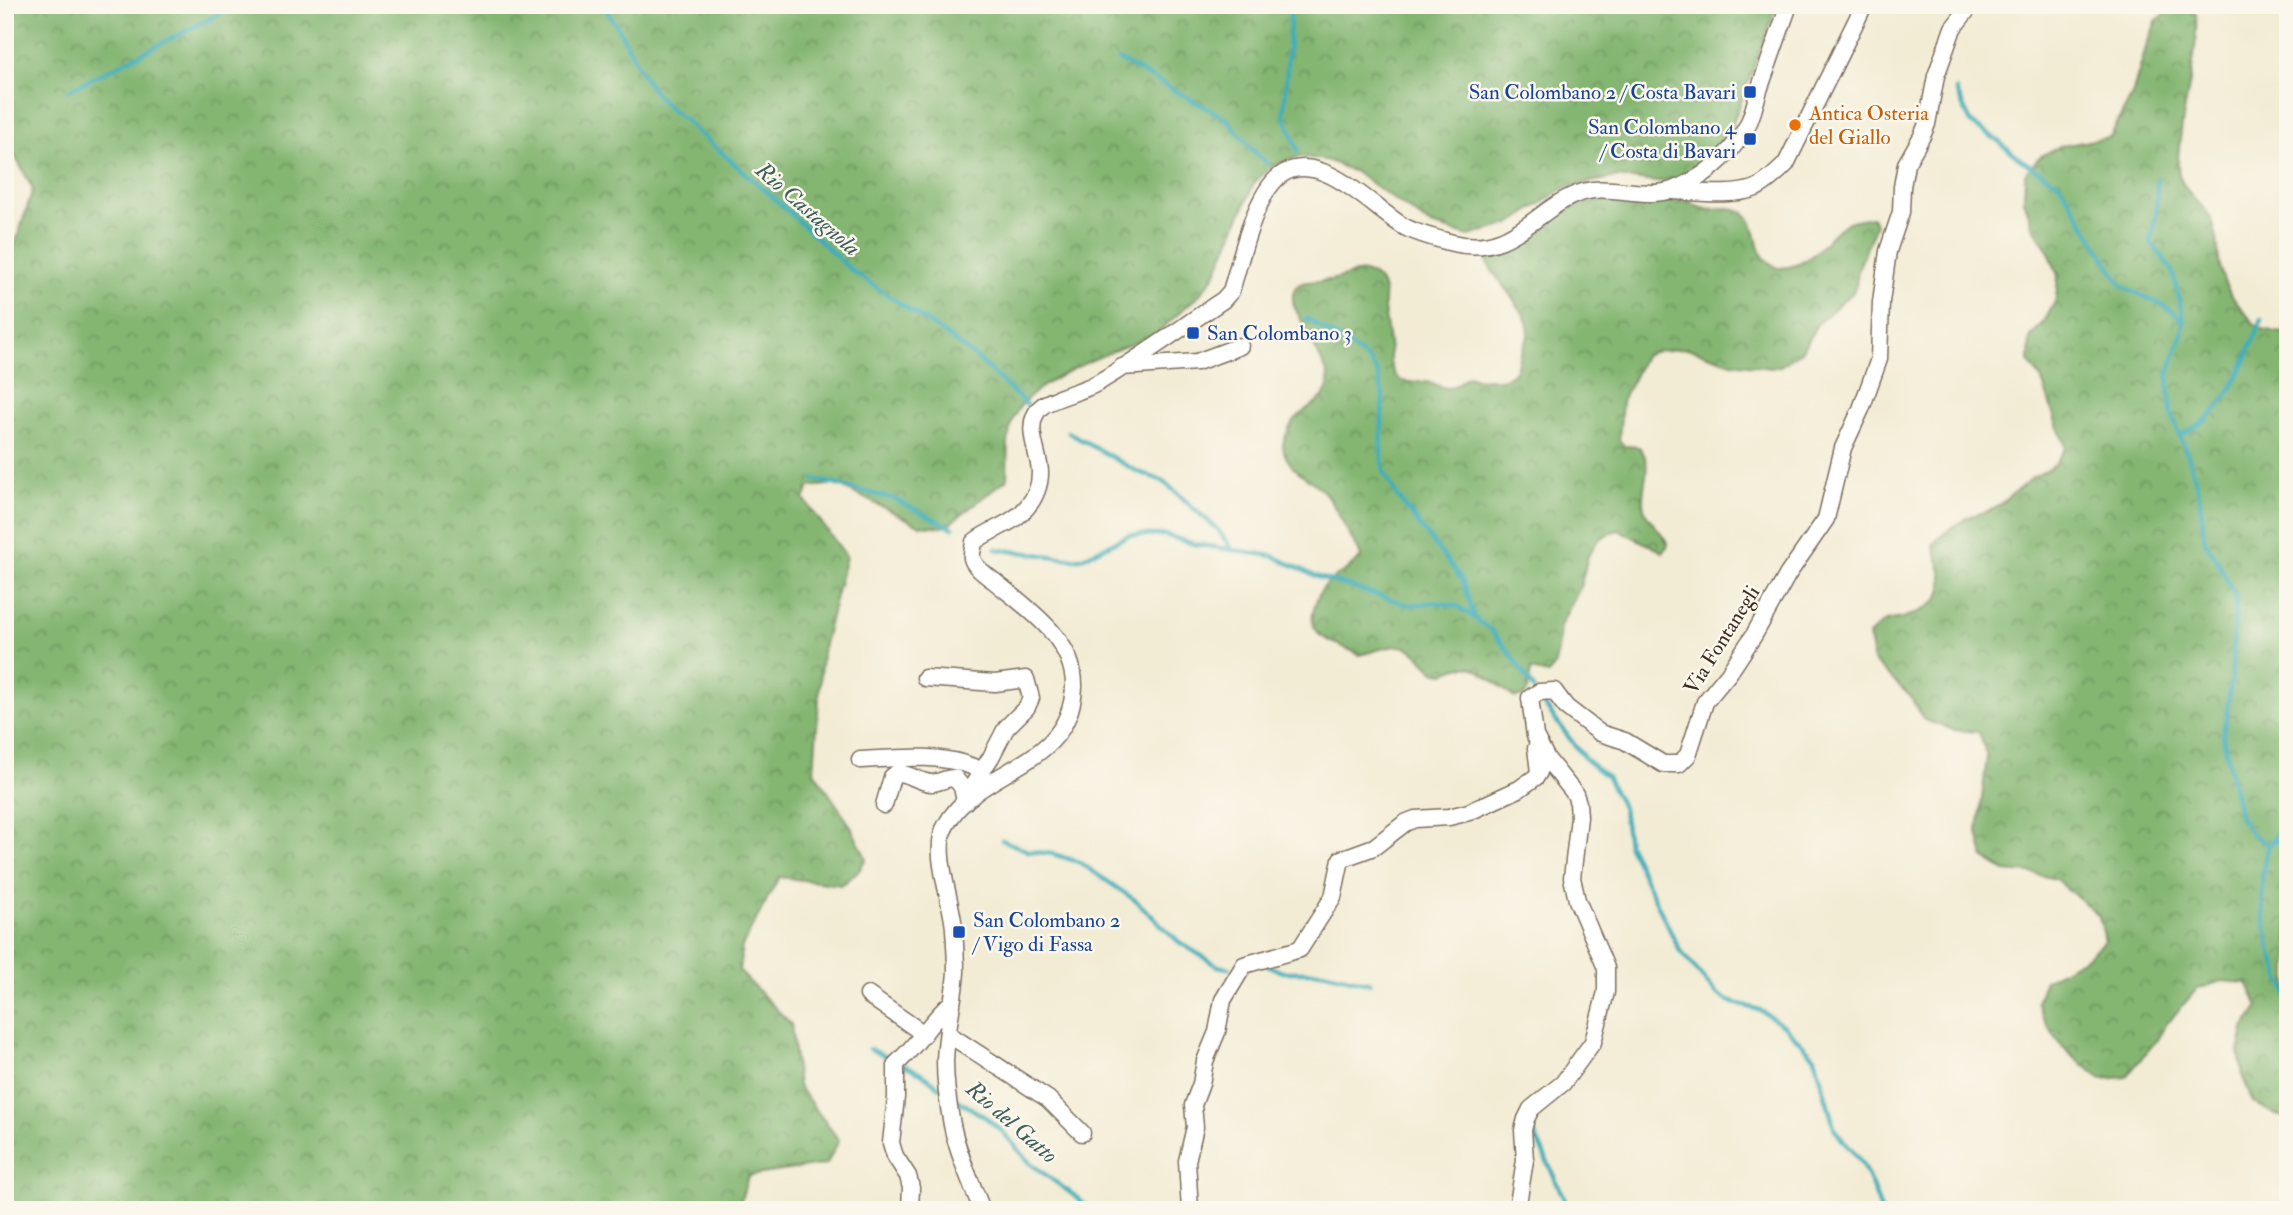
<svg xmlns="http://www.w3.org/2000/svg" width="2293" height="1215" font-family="'IM FELL Double Pica',serif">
<defs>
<pattern id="forest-crowns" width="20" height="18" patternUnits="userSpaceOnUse" patternTransform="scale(1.75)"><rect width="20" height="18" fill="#84b672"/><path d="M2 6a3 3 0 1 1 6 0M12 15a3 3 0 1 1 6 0" fill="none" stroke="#6d945d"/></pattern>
</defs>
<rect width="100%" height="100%" fill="#fbf7ec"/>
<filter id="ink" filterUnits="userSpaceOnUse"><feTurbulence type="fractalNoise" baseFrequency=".0143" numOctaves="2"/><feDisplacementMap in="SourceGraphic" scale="14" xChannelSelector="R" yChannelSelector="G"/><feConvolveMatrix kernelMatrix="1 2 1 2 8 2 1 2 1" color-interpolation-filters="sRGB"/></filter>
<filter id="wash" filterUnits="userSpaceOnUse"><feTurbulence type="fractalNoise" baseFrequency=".00686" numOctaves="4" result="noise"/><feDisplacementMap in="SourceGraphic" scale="28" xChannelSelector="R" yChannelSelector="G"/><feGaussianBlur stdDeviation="1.57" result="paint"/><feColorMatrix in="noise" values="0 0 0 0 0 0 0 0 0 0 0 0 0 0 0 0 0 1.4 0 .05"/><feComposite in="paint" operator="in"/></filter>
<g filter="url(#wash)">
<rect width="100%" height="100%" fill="#f3ecd5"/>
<!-- forest -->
<g fill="url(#forest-crowns)" stroke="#607048" stroke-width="2">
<path d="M5 5H1777L1728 136 1703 163 1682 177 1657 182 1617 177 1566 187 1510 224 1469 236 1431 225 1355 172 1329 161 1300 156 1272 166 1254 183 1215 275 1200 294 1156 334C1120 349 1037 377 1017 411 1005 431 1008 457 1007 479L945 527 919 525 836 484 809 487 804 499 846 556 822 652 814 771 850 825 866 858 860 869 842 885 779 877 742 946 739 971 791 1024 798 1086 839 1140 827 1164 748 1176 738 1210H5V256L11 257 33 189 9 145 5 128Z"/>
<path d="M2177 6 2196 14C2199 65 2179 113 2178 163 2177 189 2198 198 2210 217 2220 235 2216 256 2222 275 2227 295 2246 313 2258 328L2281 333 2288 329V1118L2276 1115 2253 1102 2243 1077 2239 1051 2245 1026 2259 1006 2247 983 2222 981 2197 989 2168 1022 2156 1041 2126 1077 2102 1079C2068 1054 2053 1043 2037 1002L2045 980 2086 958 2105 940 2099 916 2056 879 2031 873 2005 871 1984 858 1978 832 1987 757 1979 732 1954 730 1924 720 1910 696 1873 661 1869 635C1874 631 1880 624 1886 621 1891 619 1897 620 1902 618 1950 603 1948 588 1933 544L1950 529 1971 516 1994 509 2032 478 2054 466 2066 447 2057 425 2042 380 2029 362 2030 338 2045 320 2056 300 2058 276 2050 254 2032 224 2024 200 2025 174 2040 156 2062 146 2110 137 2132 95 2147 44 2157 20Z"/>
<path d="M1633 198 1691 202C1706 217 1728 201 1744 213 1763 228 1748 254 1778 268 1815 267 1820 241 1845 224 1852 219 1863 219 1872 217L1876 224 1858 270 1856 285 1853 292 1817 324 1801 352 1780 366 1771 368 1732 363 1687 348 1652 352 1644 356 1622 401 1619 440 1624 446 1639 447C1654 463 1642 483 1643 502 1644 521 1662 528 1668 545L1663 552 1619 530 1611 532 1597 541 1588 556 1580 588 1560 626 1558 651 1554 667 1548 674 1531 670 1528 690 1524 696 1515 698C1500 688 1488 673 1471 667 1458 663 1447 678 1435 671 1427 667 1422 658 1415 652 1399 639 1378 651 1359 655 1348 647 1323 641 1316 631 1311 624 1312 616 1314 609 1322 574 1342 580 1361 557L1358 549C1346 531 1338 509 1325 493 1311 477 1286 471 1283 446 1283 441 1286 436 1288 431 1298 404 1333 407 1328 374L1294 306C1287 273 1316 285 1335 279 1350 275 1368 265 1380 282 1387 290 1383 299 1384 308 1386 327 1391 344 1390 363 1398 388 1406 381 1426 382 1434 382 1441 389 1448 388 1456 388 1461 379 1468 376 1479 380 1507 383 1515 371 1517 367 1518 360 1520 355 1526 343 1532 333 1526 319 1516 297 1495 281 1486 259 1509 249 1526 231 1547 219 1574 202 1602 200 1633 198Z"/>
</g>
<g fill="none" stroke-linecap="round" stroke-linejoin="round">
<!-- stream -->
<g stroke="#3dadb8" stroke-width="4.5">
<path d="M603 5C610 16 618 27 624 39 641 71 650 96 682 118L776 200 851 270 946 335 979 360 1027 405"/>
<path d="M1291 5 1284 114 1298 151"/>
<path d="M1119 60 1227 119 1257 155 1268 163"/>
<path d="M69 90 237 5"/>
<path d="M1956 90 1971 123 1997 140 2021 160 2060 184 2122 286 2166 307 2183 320"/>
<path d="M2157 179 2156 215 2150 241 2172 270 2184 320 2182 334 2168 375 2171 413 2189 458 2199 493 2205 542 2218 561 2236 600 2231 682 2223 737 2240 818 2252 834 2268 845"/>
<path d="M1306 318 1360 353 1369 361 1377 372 1383 395 1381 452 1384 472 1397 496 1462 580 1474 616"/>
<path d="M1068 432 1136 471 1163 481 1218 530 1232 549"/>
<path d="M2179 436C2192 429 2205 422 2215 411 2238 386 2249 350 2262 319"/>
<path d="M814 479 894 499 953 528"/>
<path d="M996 549 1074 559 1084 557 1129 535H1165L1194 544 1273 556 1315 576 1409 605 1436 602 1457 606 1491 630 1510 653 1534 689"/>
<path d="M1539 698 1586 760 1607 777 1623 809 1628 844 1680 951 1716 993 1728 1001 1760 1010 1784 1026 1815 1057 1834 1127C1840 1140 1850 1147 1858 1158 1869 1174 1874 1192 1881 1210"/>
<path d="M2288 821C2282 828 2271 838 2268 847 2253 893 2268 953 2288 995"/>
<path d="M1002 840 1028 851 1053 854 1079 862 1135 900 1179 942 1218 966 1229 968"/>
<path d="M2271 842 2288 841"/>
<path d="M1267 965 1282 972H1322L1370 983"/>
<path d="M869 1049 894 1060"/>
<path d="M902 1064 921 1073 942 1089"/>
<path d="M951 1096 985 1117 1002 1131 1031 1164 1076 1197 1090 1210"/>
<path d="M1531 1126 1566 1203 1571 1210"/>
</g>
</g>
</g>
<g filter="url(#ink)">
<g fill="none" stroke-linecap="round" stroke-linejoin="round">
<!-- minor casing -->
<g stroke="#7b6e5e" stroke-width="19">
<g id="minor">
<path d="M1673 191C1697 192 1733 197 1756 188 1767 183 1778 172 1786 164L1864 5"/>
<path d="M1122 367 1197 362 1240 346"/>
<path d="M925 678 995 683 1026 679 1031 698 1027 707 1006 728 991 757 973 785 972 796"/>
<path d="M860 760C897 758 941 753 976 768L979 777"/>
<path d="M884 805 892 777 897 773C909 773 919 782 931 783 940 783 946 777 955 778L962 787 965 802"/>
<path d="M868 995 924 1034"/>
<path d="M948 1034 1048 1099 1082 1133"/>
<path d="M910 1210 911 1188 908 1176 895 1156 891 1143 896 1097V1064C917 1046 930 1021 951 1003"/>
<path d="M982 1210C971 1182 958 1154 952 1125 948 1104 945 1082 945 1061 946 1031 954 1001 956 972 956 958 955 943 954 929 952 900 931 850 946 825 978 766 1070 769 1074 687 1075 639 1026 607 994 581 986 575 974 567 972 558 971 553 974 546 974 542 990 529 1014 524 1027 507 1035 498 1040 485 1040 473 1040 453 1022 425 1041 407 1051 398 1085 391 1099 382 1142 357 1182 327 1223 300L1231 291C1241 260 1255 189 1284 173 1322 151 1372 207 1403 226 1417 234 1438 239 1453 243 1519 259 1540 197 1593 190 1618 187 1647 198 1672 190 1701 181 1729 156 1745 130 1752 119 1755 103 1759 90 1769 62 1779 34 1789 5"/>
<path d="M1190 1210 1187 1161 1195 1127 1193 1105 1201 1084 1205 1061 1217 1032 1223 1000 1244 965 1300 949 1333 897 1341 859 1374 847 1405 823 1415 819 1449 817 1469 812 1519 789 1536 777 1539 772 1536 748"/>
<path d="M1517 1210 1525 1160 1523 1130 1526 1119 1531 1109 1563 1083 1593 1042 1606 992V968L1577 900 1572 878 1579 817 1578 803 1575 794 1547 759 1535 736 1530 698 1539 692 1554 691 1566 707 1600 733 1625 741 1663 764H1679L1688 755 1705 702 1729 673 1754 635 1788 574 1826 519 1843 448 1861 409 1879 359 1881 302 1888 251 1901 212 1902 187 1906 164 1922 136 1927 124 1936 76 1953 28 1971 5"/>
</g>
</g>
<!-- minor -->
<use href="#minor" stroke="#fff" stroke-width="16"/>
</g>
</g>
<!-- markers -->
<g fill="#1a4fb4" stroke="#fbf7ec" stroke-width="2.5">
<rect x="1743" y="85" width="14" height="14" rx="3.5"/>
<rect x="1743" y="132" width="14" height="14" rx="3.5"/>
<rect x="1186" y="326" width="14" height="14" rx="3.5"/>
<rect x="952" y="925" width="14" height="14" rx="3.5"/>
</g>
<circle fill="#e8710a" stroke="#fbf7ec" stroke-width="2.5" cx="1795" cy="125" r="7"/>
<g text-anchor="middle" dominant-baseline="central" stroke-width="5" stroke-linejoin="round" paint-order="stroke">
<!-- transit labels -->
<g font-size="21" fill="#164399" stroke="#fbf7ec" text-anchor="end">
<text x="1736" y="92">San Colombano 2 / Costa Bavari</text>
<text x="1736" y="127">San Colombano 4<tspan x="1736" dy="24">/ Costa di Bavari</tspan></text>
<text x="1207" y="333" text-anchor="start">San Colombano 3</text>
<text x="973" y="920" text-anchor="start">San Colombano 2<tspan x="973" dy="24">/ Vigo di Fassa</tspan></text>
</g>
<!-- food labels -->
<g font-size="21" fill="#c56008" stroke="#fbf7ec" text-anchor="start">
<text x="1809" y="113">Antica Osteria<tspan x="1809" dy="24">del Giallo</tspan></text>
</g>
<!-- street labels -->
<g font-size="21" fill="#3b2a1e" stroke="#fbf7ec">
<text transform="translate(1722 640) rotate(-58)">Via Fontanegli</text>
</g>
<!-- water labels -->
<g font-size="23" font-style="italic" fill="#3c5e5c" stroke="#fbf7ec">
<text transform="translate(808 209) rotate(41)">Rio Castagnola</text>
<text transform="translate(1012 1122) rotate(41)">Rio del Gatto</text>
</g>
</g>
<!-- margin -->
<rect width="2293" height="1215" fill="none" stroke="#fbf7ec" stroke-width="28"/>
</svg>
